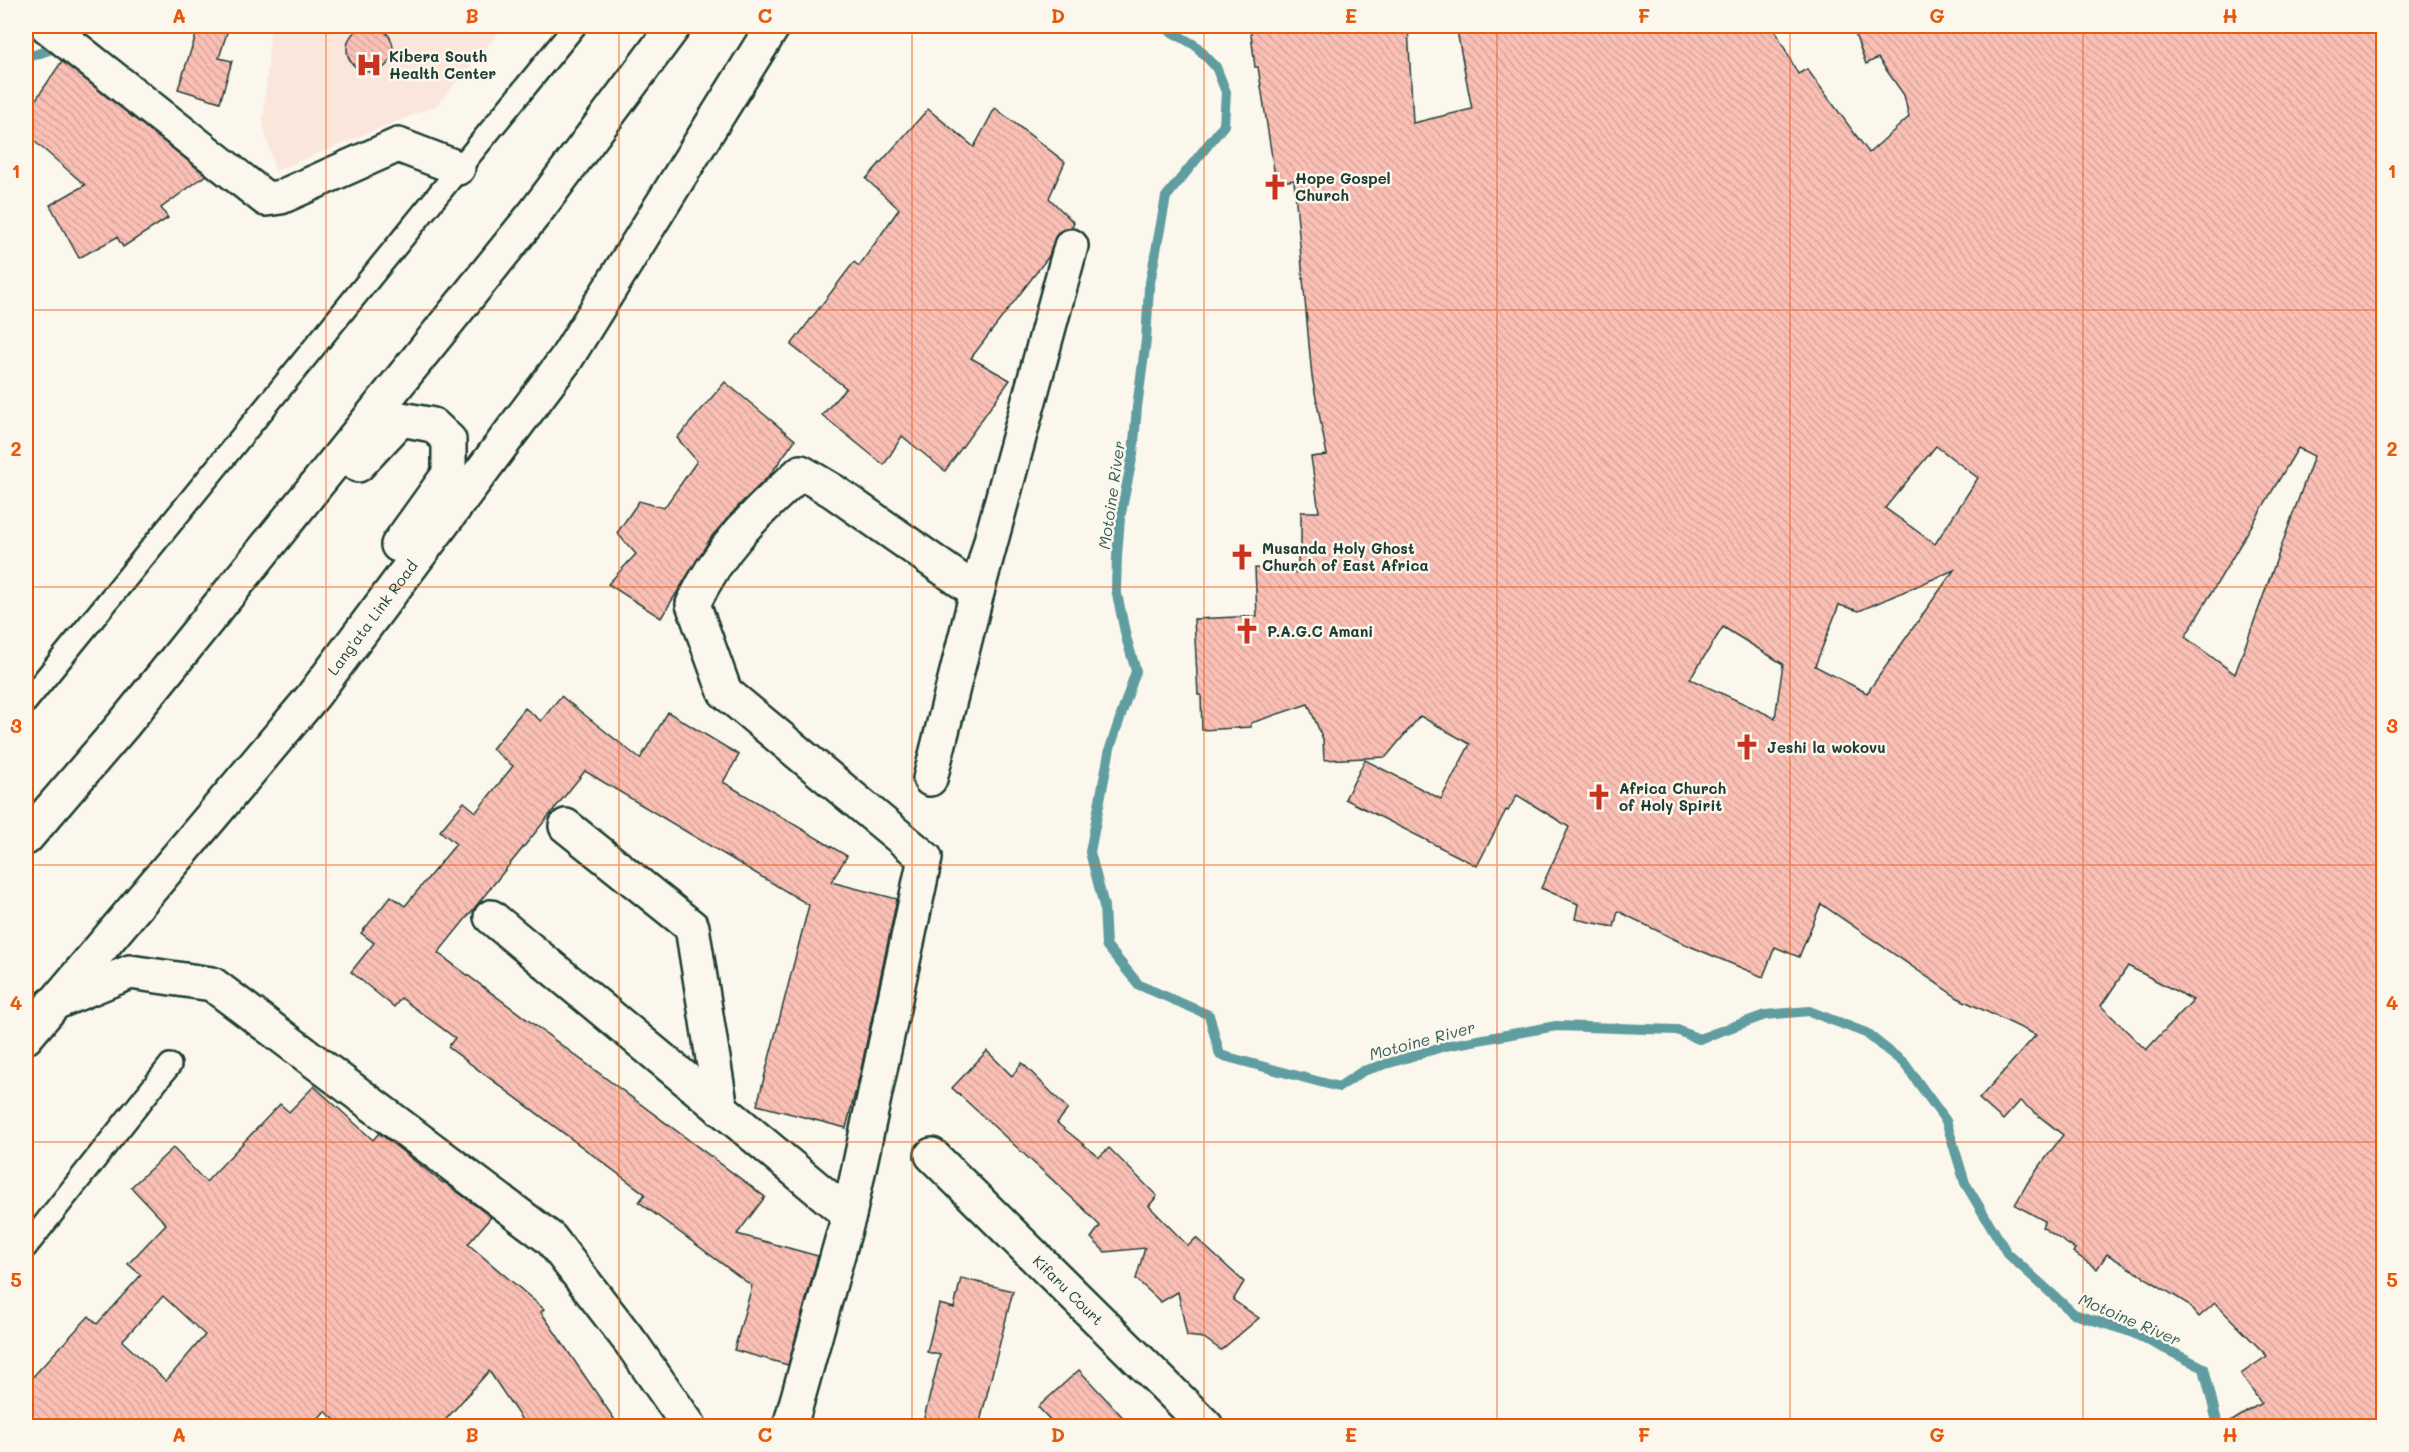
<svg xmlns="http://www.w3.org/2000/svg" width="2409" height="1452" font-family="Mali,sans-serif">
<defs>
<pattern id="building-back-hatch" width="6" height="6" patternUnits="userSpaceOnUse" patternTransform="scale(1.5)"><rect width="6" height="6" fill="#fabfb5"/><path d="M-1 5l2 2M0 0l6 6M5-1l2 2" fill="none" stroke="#d6a59c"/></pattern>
</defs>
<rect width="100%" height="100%" fill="#fbf7ec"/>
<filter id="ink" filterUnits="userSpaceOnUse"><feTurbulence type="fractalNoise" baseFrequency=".0167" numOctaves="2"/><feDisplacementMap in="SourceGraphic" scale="12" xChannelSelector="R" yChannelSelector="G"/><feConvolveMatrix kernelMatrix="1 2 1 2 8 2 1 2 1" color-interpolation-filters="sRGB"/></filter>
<g filter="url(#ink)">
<!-- built -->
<path fill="#fbe6dc" d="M271 26H505L437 105 275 171 263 123Z"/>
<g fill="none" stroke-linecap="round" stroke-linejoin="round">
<!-- stream -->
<g stroke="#619da0" stroke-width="10">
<path d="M1161 26 1195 45 1216 67 1226 92 1224 125 1166 197 1149 288 1146 340 1137 407 1133 454 1120 518 1117 556 1116 589 1126 637 1136 671 1110 748 1090 852 1104 906 1106 945 1139 985 1209 1015 1220 1055 1339 1087 1363 1071 1445 1046 1556 1026 1677 1030 1699 1039 1765 1015 1809 1011 1866 1033 1904 1063 1946 1121 1965 1183 2007 1253 2074 1314 2131 1332 2204 1368 2218 1426"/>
<path d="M26 58 60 46V43"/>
</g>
</g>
<!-- building -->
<g fill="url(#building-back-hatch)" stroke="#1f3d34" stroke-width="1.5" fill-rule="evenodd">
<path d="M199 26H229L219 58 232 61 220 102 178 89Z"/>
<path d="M1250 26H1325V31L1408 26 1413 123 1472 109 1456 26H1773L1798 74 1807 69 1869 153 1909 117 1904 95 1878 58 1866 64 1852 26H2384V891L2374 912 2384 917V1426H2224L2261 1403 2241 1374 2267 1356 2215 1303 2199 1317 2188 1304 2107 1254 2097 1269 2073 1252 2075 1249 2042 1227 2045 1221 2015 1205 2028 1182 2063 1135 2020 1101 2003 1120 1979 1099 2036 1035 1958 998 1821 904 1799 957 1775 947 1763 977 1680 942 1618 911 1614 927 1575 919 1578 904 1541 888 1569 827 1517 795 1508 811 1506 810 1477 866 1345 799 1365 760 1441 799 1470 744 1420 716 1386 757 1324 760 1323 739 1308 704 1251 723V727L1202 730 1201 695H1198L1194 619 1257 616 1255 568 1298 573V551H1301V512H1319L1311 457 1327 455 1312 377 1294 180 1276 183 1258 67H1255ZM1936 446 1978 478 1935 544 1885 508ZM2298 448 2314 456 2235 674 2185 637ZM1954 570 1867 693 1815 666 1839 605 1859 611ZM1723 627 1783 664 1775 718 1690 679ZM2128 966 2193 1000 2146 1050 2101 1006Z"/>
<circle cx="370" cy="49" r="23"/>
<path d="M62 61 206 175 161 208 168 218 123 247 117 237 79 258 50 205 85 185 26 134V114Z"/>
<path d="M995 108 1065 162 1049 198 1074 223 1071 228H1066L1057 233 1049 256 971 358 1010 380 945 471 902 436 884 465 822 415 846 388 791 345 854 262 859 266 899 209 866 179 928 109 974 147Z"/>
<path d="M725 382 795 440 770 475 740 504 712 536 661 618 608 584 636 554 617 533 639 501 664 508 697 461 677 438Z"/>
<path d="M561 696 640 759 668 712 739 755 723 782 847 856 831 882 897 899 860 1074 846 1128 757 1105 809 905 585 771 438 953 765 1197 737 1234 818 1256 788 1365 734 1350 752 1286 639 1202 645 1194 448 1047 455 1038 401 998 394 1007 351 972 374 943 361 933 391 896 405 906 456 844 440 831 464 802 476 812 513 766 492 749 525 708 541 721Z"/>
<path d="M987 1051 1012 1076 1022 1063 1068 1109 1057 1123 1099 1157 1109 1148 1157 1196 1149 1206 1188 1246 1196 1238 1244 1282 1233 1300 1259 1318 1221 1350 1204 1338 1187 1336 1178 1292 1161 1302 1136 1279 1145 1248 1105 1252 1091 1238 1100 1226 1082 1207 952 1088Z"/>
<path d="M314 1086 373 1140 379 1133 443 1183 444 1182 491 1217 468 1244 544 1309 541 1312 619 1426H526L489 1371 440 1426H342L325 1411 311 1426H26V1384L89 1316 97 1324 141 1275 128 1264 166 1224 131 1187 173 1148 206 1182 280 1104 289 1112ZM163 1296 205 1335 166 1381 122 1341Z"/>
<path d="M961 1278 1013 1291 979 1426H922L940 1355 927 1352 939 1304 954 1308Z"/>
<path d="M1079 1370 1131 1426H1056L1038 1407Z"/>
</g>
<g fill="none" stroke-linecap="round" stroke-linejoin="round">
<!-- service casing -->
<g stroke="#1f3d34" stroke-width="26">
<g id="service">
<path d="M26 702 575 26"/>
<path d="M26 1247 170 1065"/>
</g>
</g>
<!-- minor casing -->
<g stroke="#1f3d34" stroke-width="38">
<g id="minor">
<path d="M47 26 266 199 281 197 398 145 458 168"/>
<path d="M977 592 1071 246"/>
<path d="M566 826 692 927 721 1109"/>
<path d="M491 917 849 1215"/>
<path d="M52 1004 130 972 212 984 551 1239 632 1344 689 1426"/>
<path id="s1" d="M932 1155 1206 1426"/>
<path d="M790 1426 849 1215 925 858 725 692 693 604C720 547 755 514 801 472L833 491 977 592 930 779"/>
</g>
</g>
<!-- secondary casing -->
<g stroke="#1f3d34" stroke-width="38">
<g id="secondary">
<path d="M358 465 401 419 433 425 449 440V474L398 545"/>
<path d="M26 838 124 724 535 213 674 26"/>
<path id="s2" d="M26 1037 313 696 566 359 773 26"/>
</g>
</g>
<!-- service -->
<use href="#service" stroke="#fbf7ec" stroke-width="21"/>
<!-- minor -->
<use href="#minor" stroke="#fbf7ec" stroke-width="33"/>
<!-- secondary -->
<use href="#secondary" stroke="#fbf7ec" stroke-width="33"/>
</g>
</g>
<!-- grid -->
<path fill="none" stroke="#e8590c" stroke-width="1.5" stroke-opacity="0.55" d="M326 26V1426M619 26V1426M912 26V1426M1204 26V1426M1497 26V1426M1790 26V1426M2083 26V1426M26 310H2384M26 587H2384M26 865H2384M26 1142H2384"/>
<!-- icons -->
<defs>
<g id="hospital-bare" transform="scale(2.07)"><path d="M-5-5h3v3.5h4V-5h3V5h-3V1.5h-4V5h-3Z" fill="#c8321e" stroke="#fbf7ec" stroke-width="2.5" paint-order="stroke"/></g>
<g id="church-bare" transform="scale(2.07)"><path d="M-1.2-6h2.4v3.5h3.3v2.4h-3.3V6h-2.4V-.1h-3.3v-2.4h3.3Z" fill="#c8321e" stroke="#fbf7ec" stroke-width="2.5" paint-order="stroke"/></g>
</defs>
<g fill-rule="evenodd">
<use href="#hospital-bare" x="369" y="65"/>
<use href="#church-bare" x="1275" y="187"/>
<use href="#church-bare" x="1242" y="557"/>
<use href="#church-bare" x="1247" y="631"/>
<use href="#church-bare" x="1747" y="747"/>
<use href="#church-bare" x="1599" y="797"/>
</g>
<g text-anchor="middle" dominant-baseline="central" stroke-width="5" stroke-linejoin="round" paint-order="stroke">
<!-- poi labels -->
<g font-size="15" font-weight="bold" fill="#1f3d34" stroke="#fbf7ec" text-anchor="start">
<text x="389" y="56">Kibera South<tspan x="389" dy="17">Health Center</tspan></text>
<text x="1295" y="178">Hope Gospel<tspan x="1295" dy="17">Church</tspan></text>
<text x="1262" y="548">Musanda Holy Ghost<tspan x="1262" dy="17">Church of East Africa</tspan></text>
<text x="1267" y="631">P.A.G.C Amani</text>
<text x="1767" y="747">Jeshi la wokovu</text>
<text x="1619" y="788">Africa Church<tspan x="1619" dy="17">of Holy Spirit</tspan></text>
</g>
<!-- street labels -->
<g font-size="15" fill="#1f3d34" stroke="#fbf7ec">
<text stroke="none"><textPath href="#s2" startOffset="544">Lang'ata Link Road</textPath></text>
<text stroke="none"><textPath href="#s1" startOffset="192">Kifaru Court</textPath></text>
</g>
<!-- water labels -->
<g font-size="16" font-style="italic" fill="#355d58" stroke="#fbf7ec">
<text transform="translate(1111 495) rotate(-82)">Motoine River</text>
<text transform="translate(1422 1040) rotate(-15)">Motoine River</text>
<text transform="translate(2130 1319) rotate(23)">Motoine River</text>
</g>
</g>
<!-- margin -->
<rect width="2409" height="1452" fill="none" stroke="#fbf7ec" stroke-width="66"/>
<rect x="33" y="33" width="2343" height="1386" fill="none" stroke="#e8590c" stroke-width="2"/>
<g font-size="20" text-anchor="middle" font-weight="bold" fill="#e8590c">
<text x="179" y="23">A</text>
<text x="472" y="23">B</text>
<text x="765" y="23">C</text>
<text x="1058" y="23">D</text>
<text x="1351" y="23">E</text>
<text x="1644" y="23">F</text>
<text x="1937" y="23">G</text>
<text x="2230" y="23">H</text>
<text x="16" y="178">1</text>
<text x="2392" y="178">1</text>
<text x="16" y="456">2</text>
<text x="2392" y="456">2</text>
<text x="16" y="733">3</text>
<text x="2392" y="733">3</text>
<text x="16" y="1010">4</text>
<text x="2392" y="1010">4</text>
<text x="16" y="1287">5</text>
<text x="2392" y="1287">5</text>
<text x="179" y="1442">A</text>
<text x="472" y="1442">B</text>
<text x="765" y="1442">C</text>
<text x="1058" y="1442">D</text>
<text x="1351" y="1442">E</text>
<text x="1644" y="1442">F</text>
<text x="1937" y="1442">G</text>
<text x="2230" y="1442">H</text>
</g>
</svg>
